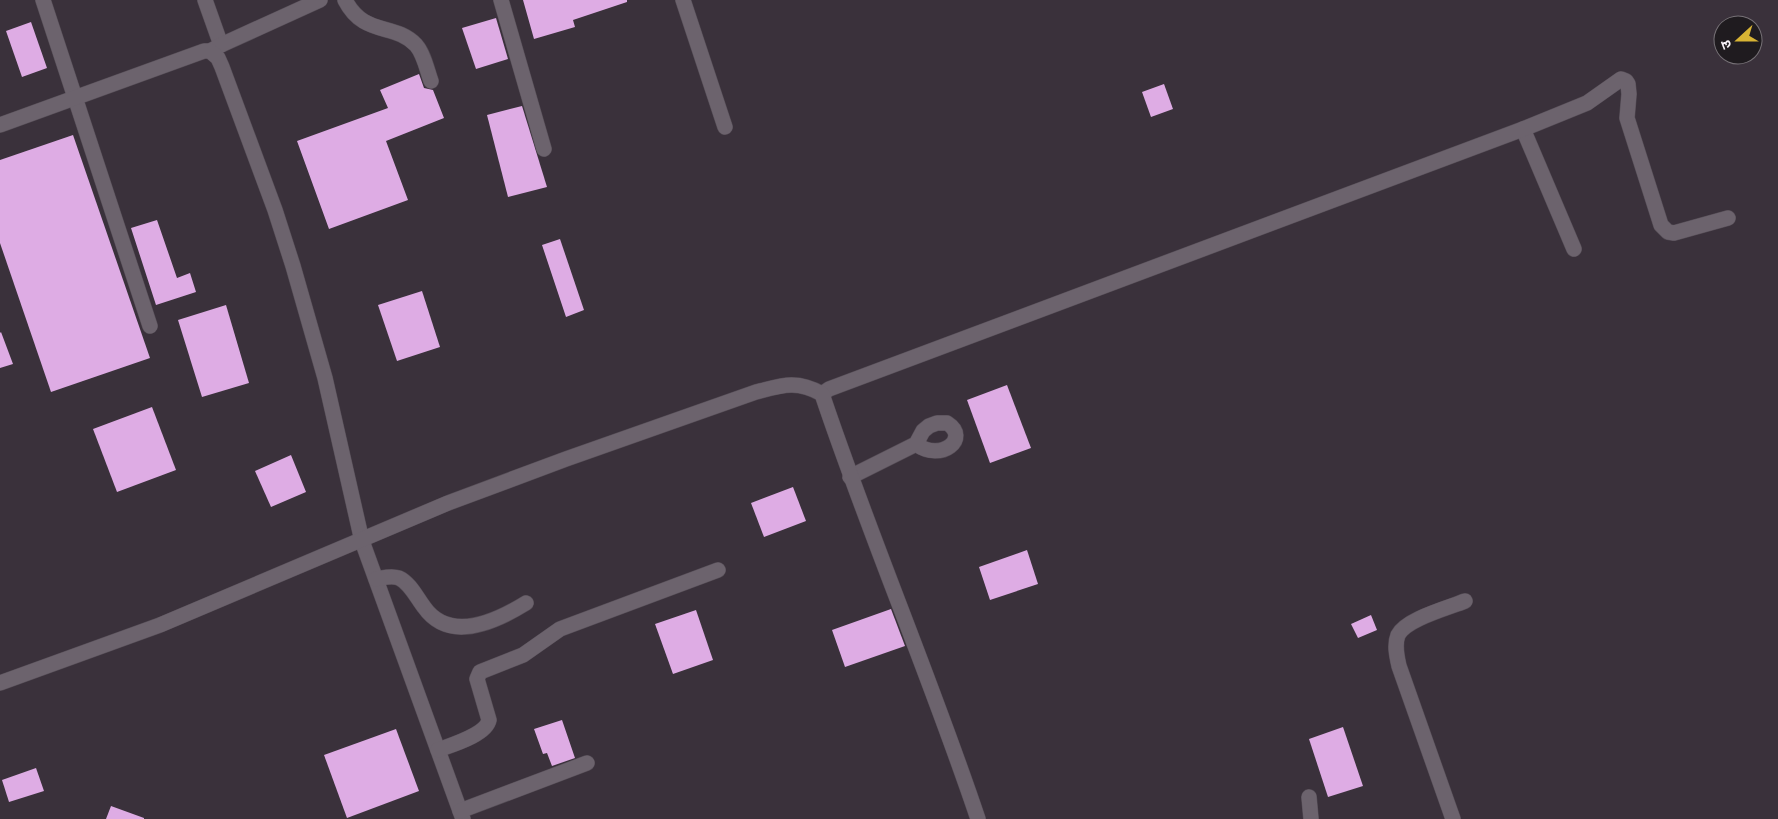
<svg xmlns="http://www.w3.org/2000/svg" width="1778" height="819" font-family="'Archivo Narrow','Noto Sans Devanagari',sans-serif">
<rect width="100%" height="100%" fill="#3a313b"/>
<!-- building -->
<g fill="#deace4">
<path d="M523 0H627V2L573 20 575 27 534 39Z"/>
<path d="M496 18 508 59 476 69 462 28Z"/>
<path d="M31 22 47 68 22 77 6 31Z"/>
<path d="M419 74 424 88 433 90 444 118 386 141 408 200 329 229 297 141 388 108 380 90Z"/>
<path d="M1164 84 1173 109 1151 117 1142 92Z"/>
<path d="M522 106 547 187 508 197 487 115Z"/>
<path d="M73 135 150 358 51 392 0 243V160Z"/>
<path d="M157 220 177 278 190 273 196 292 156 305 131 228Z"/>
<path d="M560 239 584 310 566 317 542 245Z"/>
<path d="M422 291 440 347 397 361 378 305Z"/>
<path d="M226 305 249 383 202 397 178 320Z"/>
<path d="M1 332 13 364 0 368V333Z"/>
<path d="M1007 385 1031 448 990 463 967 400Z"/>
<path d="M152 407 176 470 117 492 93 429Z"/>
<path d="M291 455 306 492 271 507 255 471Z"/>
<path d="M793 487 806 521 764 537 751 503Z"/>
<path d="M1027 550 1038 584 990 600 979 567Z"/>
<path d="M891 609 905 646 845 667 832 630Z"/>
<path d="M696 610 713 660 673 674 655 624Z"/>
<path d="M1371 615 1377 630 1358 638 1351 624Z"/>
<path d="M562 720 575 758 552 766 547 753 543 754 534 729Z"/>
<path d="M1343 727 1363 786 1328 797 1309 739Z"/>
<path d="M396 729 419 791 347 818 324 755Z"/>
<path d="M36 768 44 791 9 802 2 780Z"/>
<path d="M111 806 144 818V819H106Z"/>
</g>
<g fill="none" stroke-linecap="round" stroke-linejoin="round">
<!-- street casing -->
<g stroke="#554d56" stroke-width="16">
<g id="street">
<path d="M43 0 150 326"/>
<path d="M205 0 221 45"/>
<path d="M345 0C364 37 394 22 416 45 424 54 427 70 431 81"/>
<path d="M501 0 544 149"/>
<path d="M683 0 725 127"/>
<path d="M210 51 221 45 320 0"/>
<path d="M0 125 204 51H210L218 58 222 67 275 210 293 266 325 378 362 541 463 819"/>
<path d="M1523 129 1574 249"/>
<path d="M822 394 829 389 1523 129 1587 103 1621 79 1626 81 1628 84 1629 94 1627 118 1661 225 1668 232 1674 233 1728 218"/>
<path d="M850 477 916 444 923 431 929 426 937 423H947C971 438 941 463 916 444"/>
<path d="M376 579C383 578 391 575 399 578 410 583 417 598 424 607 450 644 497 621 526 603"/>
<path d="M0 683 160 625 448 503 566 459 756 392C783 385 797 380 822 394 870 537 930 676 978 819"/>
<path d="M438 750C451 745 486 735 489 720L477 679 480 672 523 655 560 629 718 570"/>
<path d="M1309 797 1311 819"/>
<path d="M460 811 587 763"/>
<path d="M1453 819 1399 666C1397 657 1394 645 1398 635 1406 619 1448 608 1465 601"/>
</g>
</g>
<!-- street -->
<use href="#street" stroke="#6c636d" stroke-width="15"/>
</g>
<!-- north arrow -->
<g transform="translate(1738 40) rotate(249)"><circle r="24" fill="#1f1b1f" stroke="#767176"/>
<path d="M0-4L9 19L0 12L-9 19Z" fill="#d8b434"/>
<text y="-8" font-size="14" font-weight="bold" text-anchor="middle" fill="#f8f2f9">उ</text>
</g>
</svg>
